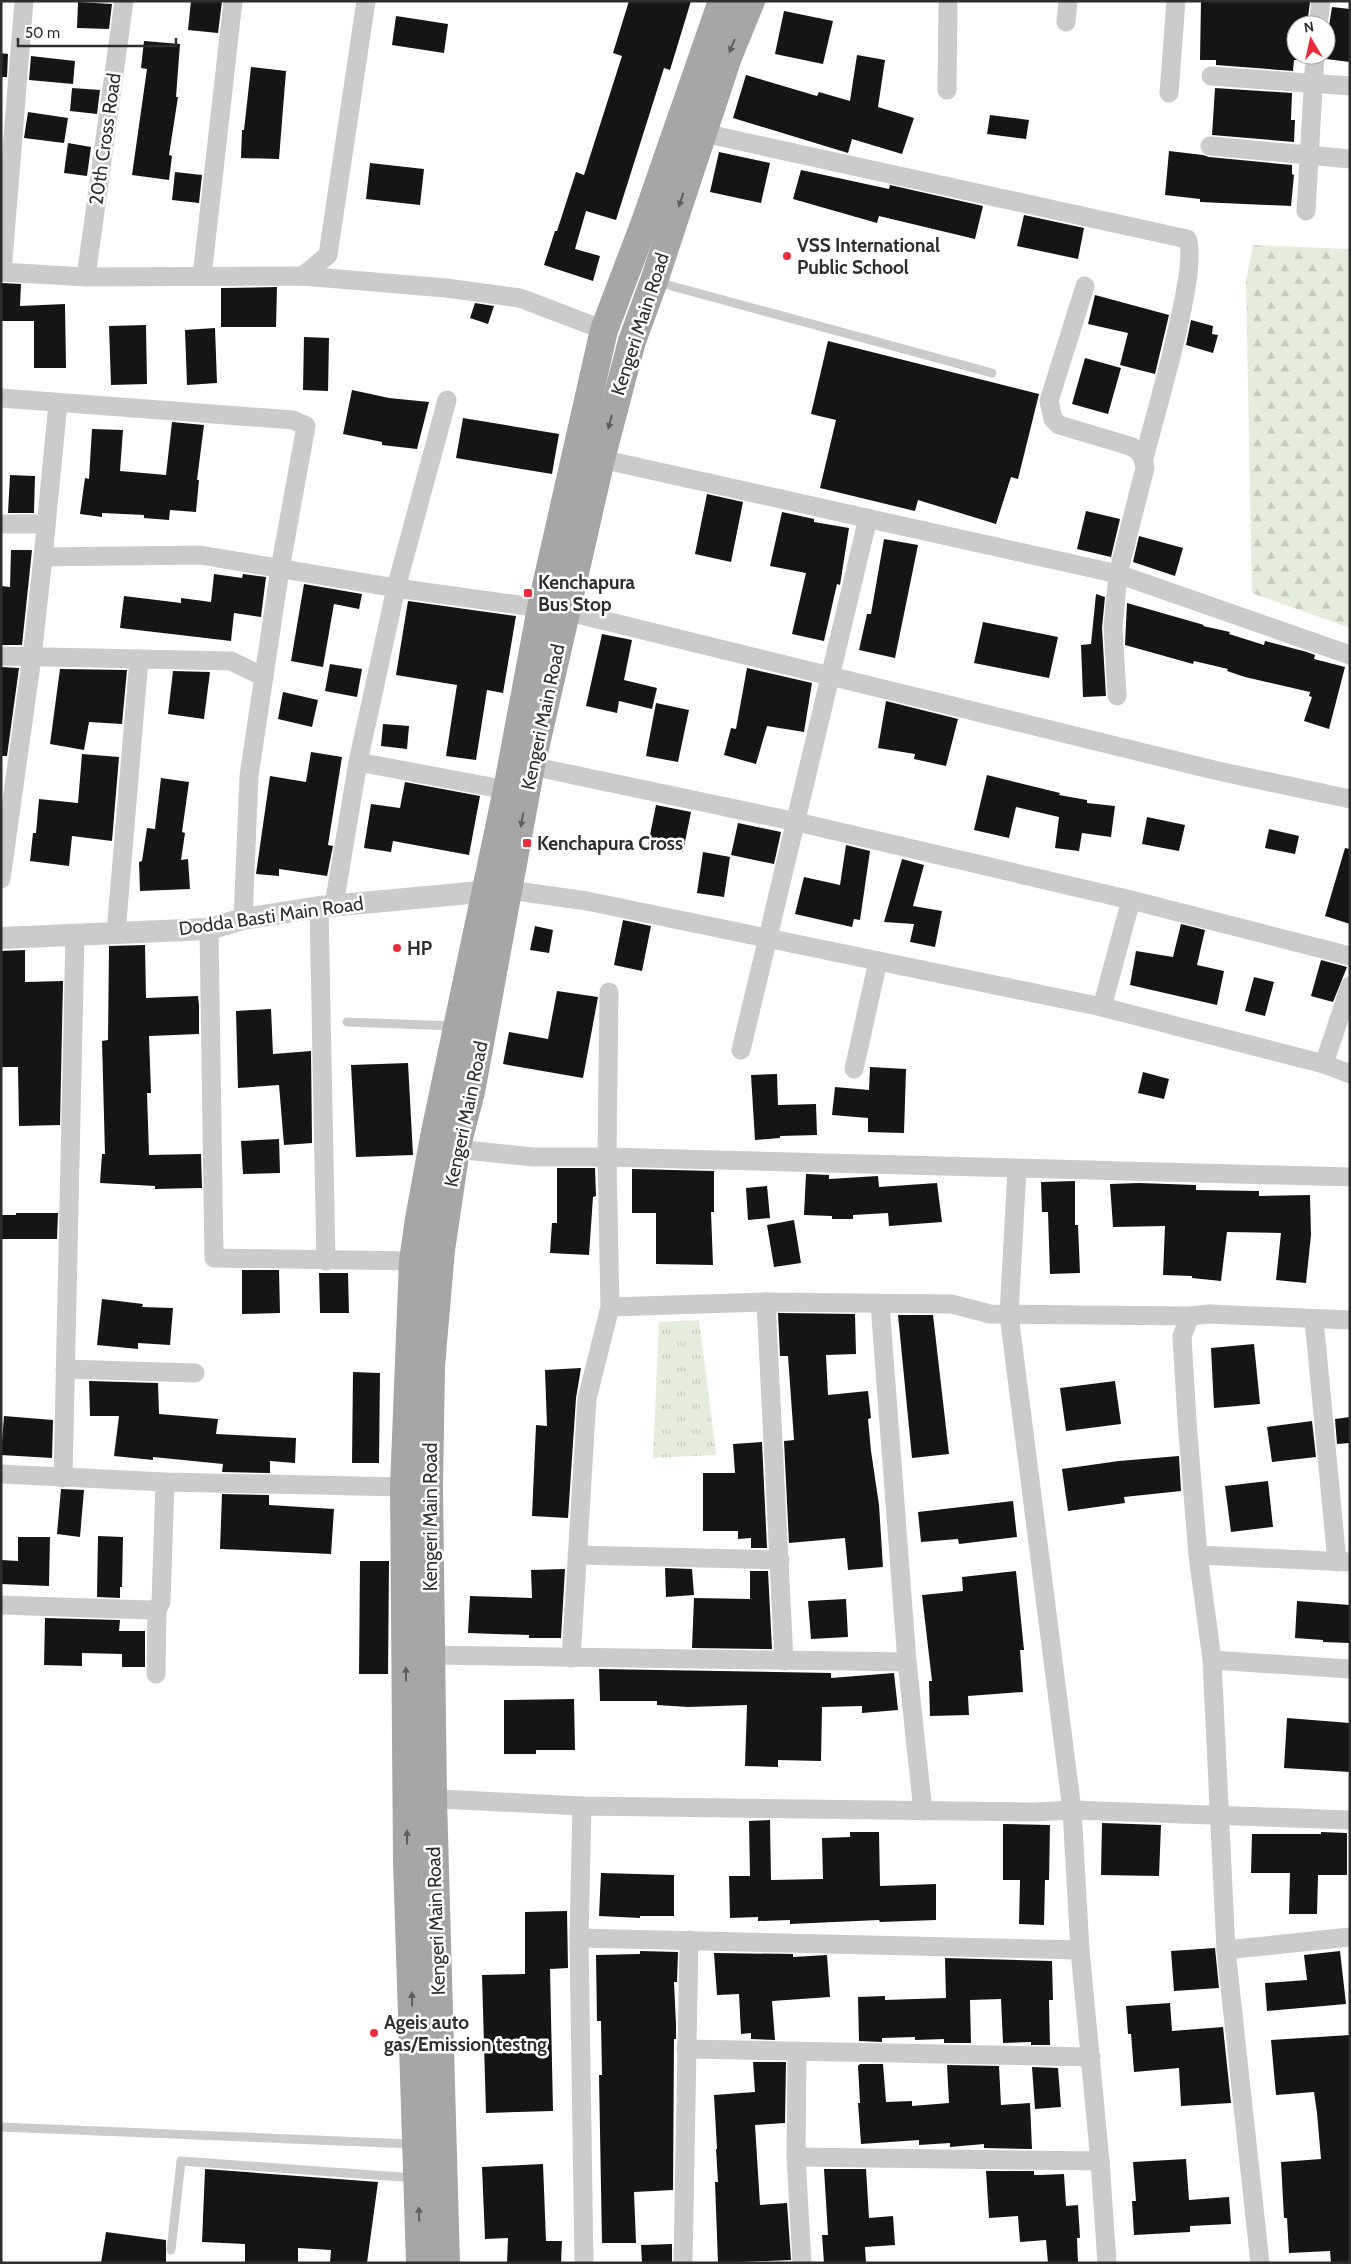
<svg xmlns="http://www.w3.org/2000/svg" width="1351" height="2264" font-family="Cabin,sans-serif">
<defs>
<pattern id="forest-firs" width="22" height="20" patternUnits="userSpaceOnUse" patternTransform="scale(1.25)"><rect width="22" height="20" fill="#e4ecdc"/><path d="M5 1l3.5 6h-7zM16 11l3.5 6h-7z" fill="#c4cbbd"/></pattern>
<pattern id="park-tufts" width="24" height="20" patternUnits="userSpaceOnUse" patternTransform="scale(1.25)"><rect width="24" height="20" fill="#e4ecdc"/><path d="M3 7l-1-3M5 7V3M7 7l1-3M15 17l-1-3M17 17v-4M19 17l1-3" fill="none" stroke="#c4cbbd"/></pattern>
</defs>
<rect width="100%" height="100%" fill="#fff"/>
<!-- forest -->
<path fill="url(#forest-firs)" d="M1253 245 1350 249V628L1252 593 1246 281Z"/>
<!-- park -->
<path fill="url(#park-tufts)" d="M699 1320 716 1455 653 1458 659 1322Z"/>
<!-- building -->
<g fill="#151515">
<path d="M191 1H222L218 33 188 30Z"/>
<path d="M629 1H691L670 70 664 68 616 220 586 211 575 249 600 256 593 281 544 265 555 231H557L576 172 584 175 622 56 613 53Z"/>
<path d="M1201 1 1310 2 1307 25H1296V55H1304L1303 60H1294L1293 71 1216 65V60H1200Z"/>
<path d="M78 2 112 4 109 29 77 28Z"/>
<path d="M1332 7 1350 9V62L1326 59V33L1329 26Z"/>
<path d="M784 11 833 21 823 64 775 54Z"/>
<path d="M396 16 448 24 444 53 392 45Z"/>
<path d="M144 41 180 44 176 97H178L169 155 172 156 169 180 132 175 147 69 141 68Z"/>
<path d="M1 53 8 54 7 77H1Z"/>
<path d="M857 55 885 60 878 107 914 118 902 154 852 139 848 153 733 118 746 75 817 96 819 92 850 101Z"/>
<path d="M31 56 75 61 73 84 29 80Z"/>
<path d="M251 67 286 71 279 159 241 158 242 130H244Z"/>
<path d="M72 88 100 90 97 114 70 111Z"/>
<path d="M1215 88 1292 93 1291 120H1295L1294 142 1212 135Z"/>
<path d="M28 112 68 118 64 143 24 138Z"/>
<path d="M990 115 1029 120 1026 139 987 134Z"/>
<path d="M68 143 91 147 87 176 64 173Z"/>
<path d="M1169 151 1203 155 1209 157 1292 165V174L1294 175 1291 206 1200 202V199L1165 195Z"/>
<path d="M719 152 770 163 761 203 710 192Z"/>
<path d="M370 163 424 169 420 205 366 199Z"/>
<path d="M801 170 889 189 890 185 983 206 975 239 879 216 877 223 793 199Z"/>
<path d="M175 172 202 175 199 203 172 200Z"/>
<path d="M1024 215 1084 228 1078 259 1017 246Z"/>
<path d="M1 283 21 284 20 306 65 304 66 368H34V321H1Z"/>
<path d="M277 287 276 327H221V288Z"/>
<path d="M1095 295 1169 315 1155 374 1120 365 1128 333 1088 324Z"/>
<path d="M475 303 494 306 488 324 470 318Z"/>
<path d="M1191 320 1213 326 1212 334 1218 335 1213 353 1186 345Z"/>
<path d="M146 325 147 384 111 385 109 326Z"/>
<path d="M215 328 217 383 187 385 185 330Z"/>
<path d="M304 337 329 338 328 391 303 390Z"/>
<path d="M828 341 1039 394 1018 479 1011 477 996 524 918 500 915 511 820 488 836 420 811 414Z"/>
<path d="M1085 358 1121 368 1108 414 1072 404Z"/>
<path d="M352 390 389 398 429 402 417 449 382 445V442L343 434Z"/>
<path d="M463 418 559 434 552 474 456 458Z"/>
<path d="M172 422 204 425 197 480H199L196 512 170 510 169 520 144 518V515L102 513V517L80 514 85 478 89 479 92 429 123 430 120 471 166 475Z"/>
<path d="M10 475 35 476 34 513H8Z"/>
<path d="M707 494 743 502 731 562 695 554Z"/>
<path d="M1086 511 1120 519 1111 557 1077 549Z"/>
<path d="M782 512 814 519V522L849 528 840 585 837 584 824 641 792 634 806 573 770 566Z"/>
<path d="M1139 536 1183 548 1175 576 1133 562Z"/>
<path d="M884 539 918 545 895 658 859 650 867 614H871Z"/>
<path d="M11 550H32L22 645H1V586L10 587Z"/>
<path d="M214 574 242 578 243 574 266 577 261 617 234 613 231 641 120 628 124 596 181 603V598L211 602Z"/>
<path d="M304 584 362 594 359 609 334 604 323 667 291 661Z"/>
<path d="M1096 594 1105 597 1102 628 1106 696 1083 697 1081 645 1091 644Z"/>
<path d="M408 601 516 616 503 693 487 690 476 760 446 756 457 685 396 675Z"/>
<path d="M1127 603 1204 625 1203 626 1230 632 1229 634 1264 645 1265 641 1307 652 1315 655 1314 659 1345 667 1329 729 1304 721 1312 697 1309 696 1310 692 1245 677 1227 671 1228 669 1194 661 1193 664 1125 645Z"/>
<path d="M983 622 1058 637 1049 678 974 663Z"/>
<path d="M602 634 632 640 624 680 657 688 652 709 619 701 617 713 586 706Z"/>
<path d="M330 664 362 669 357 697 325 691Z"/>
<path d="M1 667 19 668 7 756H1Z"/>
<path d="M747 668 812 683 804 732 767 726 756 764 724 755 731 728 736 729Z"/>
<path d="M60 669 127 670 122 724 89 722 84 750 50 744Z"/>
<path d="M173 671 210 672 204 719 168 714Z"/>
<path d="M283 692 318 700 312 727 278 719Z"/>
<path d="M886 701 958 719 946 766 914 759 915 754 878 748Z"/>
<path d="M656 703 689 710 678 762 646 756Z"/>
<path d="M383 724 409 726 407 749 381 746Z"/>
<path d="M311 752 342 757 328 845 333 846 327 876 279 869V876L256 874 270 776 306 782Z"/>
<path d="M82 754 119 757 112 841 72 836 69 866 30 861 33 833H36L39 799 78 803Z"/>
<path d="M987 775 1060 793 1059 795 1087 800V803L1115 806 1111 837 1082 833 1079 851 1055 848 1059 817 1016 807 1009 838 974 830Z"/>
<path d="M161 778 189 782 182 832 185 833 181 860 188 859 190 889 140 891 139 862 142 861 147 828 155 829Z"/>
<path d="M405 782 480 796 469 855 393 841 391 852 364 848 371 804 400 808Z"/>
<path d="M656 805 691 812 683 852 648 845Z"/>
<path d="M1147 817 1185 825 1179 851 1142 844Z"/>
<path d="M738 823 781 832 774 864 731 855Z"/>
<path d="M1269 829 1299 836 1295 854 1265 848Z"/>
<path d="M846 845 870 851 860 920 854 919 852 927 795 914 804 877 840 885Z"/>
<path d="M1345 848 1350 849V924L1325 916Z"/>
<path d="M703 852 730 857 724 897 697 893Z"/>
<path d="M902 859 924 865 913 906 942 911 935 947 910 942 914 924 884 922Z"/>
<path d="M623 920 651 926 642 971 614 965Z"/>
<path d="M1181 924 1205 930 1197 965 1224 971 1217 1005 1130 985 1136 951 1173 957Z"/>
<path d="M535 926 553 930 549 953 530 950Z"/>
<path d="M145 945 146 998 198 996 199 1005V1034L149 1036 151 1093H147L149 1155 201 1154 202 1188 155 1189V1186L100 1183 102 1154H105L102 1041 108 1040 109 946Z"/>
<path d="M25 950V982L63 981 60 1125 19 1126 18 1067H1V951Z"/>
<path d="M1321 960 1347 967 1333 1002 1311 996Z"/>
<path d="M1254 977 1274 982 1265 1016 1245 1011Z"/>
<path d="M557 991 598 997 583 1078 503 1064 509 1032 548 1039Z"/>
<path d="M271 1009 273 1054 311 1051 312 1143 284 1145 279 1085 238 1088 236 1011Z"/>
<path d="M408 1063 413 1155 356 1157 351 1065Z"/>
<path d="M870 1067 906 1069 904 1133 868 1132V1118L832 1115 835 1087 869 1090Z"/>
<path d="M1143 1072 1169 1079 1164 1099 1138 1093Z"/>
<path d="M777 1074 778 1105 816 1104 817 1135 780 1136V1138L755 1140 751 1075Z"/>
<path d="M279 1139 280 1173 243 1174 241 1141Z"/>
<path d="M557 1168H595L596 1196 593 1197 589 1255 550 1253 552 1223H557Z"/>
<path d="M632 1169 714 1171V1212H711L713 1265 656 1264V1213H632Z"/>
<path d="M806 1174 829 1175V1179L878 1176 879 1187 937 1183 942 1222 889 1226 888 1213 853 1215V1219H832V1216L804 1215Z"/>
<path d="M1075 1181V1225H1078L1080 1273 1050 1274 1048 1212H1042L1041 1182Z"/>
<path d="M1139 1183 1196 1185V1190L1259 1191V1196L1310 1195 1311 1235 1306 1283 1276 1280 1281 1233 1227 1232 1221 1281 1192 1278V1276L1163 1275 1165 1226 1113 1227 1110 1184Z"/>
<path d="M767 1186 770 1218 748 1220 746 1188Z"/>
<path d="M16 1213H58L57 1239H1V1215H16Z"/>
<path d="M794 1220 801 1263 774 1267 767 1225Z"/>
<path d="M242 1270H279L280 1313 242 1314Z"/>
<path d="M319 1273H348L349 1313H320Z"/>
<path d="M102 1299 143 1304 142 1307 173 1308 170 1345 138 1343V1349L97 1345Z"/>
<path d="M778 1313 855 1314 856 1354 826 1355 828 1395 868 1391 871 1418 868 1419 871 1451 879 1505 883 1567 848 1570 845 1538 789 1543 784 1441 794 1440 788 1356H780Z"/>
<path d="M898 1315H933L949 1454 912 1458Z"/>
<path d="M1254 1344 1260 1404 1214 1408 1211 1348Z"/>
<path d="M581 1368 576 1398 568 1518 532 1516 536 1425 547 1426 545 1370Z"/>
<path d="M353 1372 380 1373 379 1463H352Z"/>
<path d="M89 1381 158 1383 159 1414 218 1419 216 1434 296 1438 295 1463 270 1461V1473L222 1472 223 1464 153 1457V1460L114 1456 119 1416H90Z"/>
<path d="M1115 1381 1121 1424 1066 1431 1060 1388Z"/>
<path d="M4 1416 53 1420 52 1458 1 1455Z"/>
<path d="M1350 1417V1443L1337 1444 1335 1419Z"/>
<path d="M1312 1421 1316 1457 1272 1462 1267 1427Z"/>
<path d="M762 1442 767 1548H751V1538L738 1539V1531H703V1473H735L733 1444Z"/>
<path d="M1179 1456 1181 1491 1124 1497 1125 1503 1068 1511 1062 1469 1119 1461Z"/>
<path d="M1268 1481 1273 1527 1231 1532 1225 1486Z"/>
<path d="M61 1489 84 1490 80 1537 57 1534Z"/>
<path d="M222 1494 269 1495V1505L334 1509 331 1554 220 1549Z"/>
<path d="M1013 1501 1017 1537 959 1544 958 1539 921 1542 918 1512Z"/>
<path d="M98 1536 123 1537 122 1587H120V1598L97 1597Z"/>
<path d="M18 1537H50L49 1586 1 1584V1560L18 1561Z"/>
<path d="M360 1561H389L388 1674H359Z"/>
<path d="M665 1568 692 1569 694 1595 666 1597Z"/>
<path d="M565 1569 561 1638H529V1635L468 1633 470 1596 532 1598 531 1570Z"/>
<path d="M750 1571H768L772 1649 692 1648 694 1598 750 1599Z"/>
<path d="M1016 1571 1024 1650H1020L1023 1692 968 1696 969 1715 930 1716 929 1681H932L922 1595 963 1591 962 1577Z"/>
<path d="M846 1599 848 1637 811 1639 808 1601Z"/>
<path d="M1297 1601 1350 1605V1643L1323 1642V1640L1295 1638Z"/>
<path d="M45 1618 120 1620 119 1631H145V1667H122V1654L82 1653V1666L44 1665Z"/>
<path d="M599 1669 831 1673V1678L894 1673 898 1710 862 1713V1706L822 1707 821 1761 778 1760V1767L745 1766 747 1705 688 1707 657 1705V1701H600Z"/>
<path d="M574 1699 575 1750H536V1754H504V1700Z"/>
<path d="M1287 1718 1350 1723V1772L1284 1768Z"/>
<path d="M770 1820 771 1880 823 1879 822 1838 850 1837V1832H879L880 1886 936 1884V1920L880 1922 879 1920 790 1924V1920L758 1921V1917L730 1918 729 1876H750L749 1821Z"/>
<path d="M1102 1823 1161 1825 1159 1876 1101 1875Z"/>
<path d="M1003 1824 1050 1825 1049 1880H1045L1044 1925 1019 1924 1020 1880H1003Z"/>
<path d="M1321 1832 1347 1833V1875H1318L1317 1914H1289L1290 1873H1251L1252 1834H1321Z"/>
<path d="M601 1873 674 1875V1916H640V1918L599 1916Z"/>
<path d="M567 1911 568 1968 550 1969 553 2111 486 2113 482 1975 525 1974V1912Z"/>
<path d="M1215 1948 1219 1988 1174 1991 1171 1951Z"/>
<path d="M640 1951 678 1952 677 1982H674L676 2024V2039H674L673 2190 634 2192 636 2243H602L599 2075H602L601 2021H597L596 1955 640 1954Z"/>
<path d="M1340 1951 1346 2004 1267 2011 1265 1983 1307 1980 1304 1955Z"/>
<path d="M714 1953 793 1954V1957L827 1955 830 1997 772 2001 775 2040 751 2039V2033L741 2034 739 1994 717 1995Z"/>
<path d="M945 1958 1052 1961 1053 2000H1049L1050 2045H1031V2042L1003 2043 1001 1999 970 2000 971 2043H944V2039L915 2040V2037L882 2038V2042L859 2041 858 1997 885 1996V2000L946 1998Z"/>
<path d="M1170 2003 1172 2031 1223 2027 1231 2103 1181 2106 1179 2068 1134 2072 1131 2034H1128L1126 2006Z"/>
<path d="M1350 2035V2263H1331L1330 2251 1289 2253 1287 2218H1284L1281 2162 1321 2159 1317 2113 1314 2092 1276 2095 1271 2040Z"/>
<path d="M753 2062H786L785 2123 755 2125 760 2205 787 2203 791 2260 718 2263 715 2182H718L716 2149H717L714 2095 755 2092Z"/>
<path d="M860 2064H883L886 2102 912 2101V2106L949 2103 947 2065 999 2066 1001 2105 1030 2103 1032 2149 984 2148V2144L950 2147V2143L919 2145V2140L861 2144 858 2103H860L858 2066Z"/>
<path d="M1032 2067 1058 2068 1061 2107 1035 2109Z"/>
<path d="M1186 2159 1189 2200 1229 2197 1231 2224 1190 2226V2232L1134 2235 1132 2201H1136L1133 2162Z"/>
<path d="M543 2164 546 2241H562L561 2263H507L508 2238 485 2239 482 2167Z"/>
<path d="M205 2169 378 2182 367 2263H330L331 2250 298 2248V2263H245V2244L202 2242Z"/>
<path d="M824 2169H866L869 2218 893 2216 895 2245 865 2247 866 2263H824L822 2235H828Z"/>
<path d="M986 2171H1034V2175H1040L1064 2174 1066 2206 1078 2205 1080 2238H1077L1078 2263H1048L1046 2240 1020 2242 1018 2216 989 2218Z"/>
<path d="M106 2232 166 2240V2263H101Z"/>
<path d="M672 2244V2263H642L641 2245Z"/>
</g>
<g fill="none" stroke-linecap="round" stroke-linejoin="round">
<!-- service -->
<g stroke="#cbcbcb" stroke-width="9">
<path d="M657 282 992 373"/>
<path d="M347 1022 454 1026"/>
<path d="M1 2127 413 2144"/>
<path d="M171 2250 181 2161 415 2178"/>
</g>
<!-- minor -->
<g stroke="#cbcbcb" stroke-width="19">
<path d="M1066 22 1068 1"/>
<path d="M1318 25 1321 1"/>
<path d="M1211 76 1350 86"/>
<path d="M947 90 948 1"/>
<path d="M1169 93 1176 1"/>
<path d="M703 133 1187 239C1201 264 1153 422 1144 458"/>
<path d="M1210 146 1350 159"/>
<path d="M1306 211 1315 55"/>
<path d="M1 272 86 277 303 276 446 288 520 298 604 330"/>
<path d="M2 272 24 1"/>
<path d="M202 276 233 1"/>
<path d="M303 276 328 255 366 1"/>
<path d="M86 277 124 1"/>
<path d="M1085 286 1049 401 1053 419 1059 425 1130 446C1141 451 1143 456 1145 468L1118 574 1113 627 1117 696"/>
<path d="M1 398 293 420 306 426 280 569 249 776 243 919"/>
<path d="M601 459 1118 574 1350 655"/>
<path d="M1 524H46"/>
<path d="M43 557 58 403"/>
<path d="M565 611 1218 771 1350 799"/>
<path d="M1 656 231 661 264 677"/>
<path d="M358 762 507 790"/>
<path d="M531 766 797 822 1131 900 1350 956"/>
<path d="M1 879 32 657 43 557 200 555 396 588 541 608"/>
<path d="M509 890 587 901 1102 1007 1324 1064 1350 1074"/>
<path d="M334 905 358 762 396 588 447 400"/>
<path d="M319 907 326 1261"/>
<path d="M209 929 214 1258 413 1261"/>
<path d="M116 933 139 659"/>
<path d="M1102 1007 1131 900"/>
<path d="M741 1050 868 518"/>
<path d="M1324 1064 1350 986"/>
<path d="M854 1069 878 961"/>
<path d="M456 1149 533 1157H607L1350 1177"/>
<path d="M1017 1169 1009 1315 1072 1810 1080 1950 1100 2161 1107 2263"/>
<path d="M766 1302 784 1661"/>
<path d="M880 1304 907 1662"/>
<path d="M610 1307 766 1302 952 1304 990 1314 1190 1316"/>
<path d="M1314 1319 1337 1562"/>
<path d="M65 1369 195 1373"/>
<path d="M1 1474 165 1482 404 1487"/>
<path d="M63 1478 75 935"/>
<path d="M577 1555 780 1560"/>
<path d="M1198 1555 1349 1562"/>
<path d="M1 1605 149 1610 157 1609 161 1602 165 1482"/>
<path d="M431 1655 907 1662 923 1811"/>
<path d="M571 1658 587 1399 610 1307 607 1157 609 992"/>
<path d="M1212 1660 1350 1669"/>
<path d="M156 1674 157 1609"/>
<path d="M421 1798 582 1806 1033 1812 1072 1810 1350 1820"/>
<path d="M582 1806 579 1938 584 2263"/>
<path d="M579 1938 1080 1950"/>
<path d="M1226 1950 1350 1937"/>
<path d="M686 2049 1091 2057"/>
<path d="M797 2051 796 2157 802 2263"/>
<path d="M796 2157 1100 2161"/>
<path d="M683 2263 689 1940"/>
<path d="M1260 2263 1226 1950 1212 1660 1198 1555 1187 1421 1182 1336 1190 1316 1209 1314 1350 1320"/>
</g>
<!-- tertiary -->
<path stroke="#cbcbcb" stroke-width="22" d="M1 938 209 929 243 919 319 907 502 890"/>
<!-- primary -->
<g stroke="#a6a6a6" stroke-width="28">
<path d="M420 2263 407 1861 404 1487 413 1261 419 1219 434 1137 507 790 541 608 604 330 645 222 722 1"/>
<path d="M446 2263 433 1798 429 1487 431 1366 441 1250 456 1149 471 1092 531 766 601 459 632 341 654 281 728 57 751 1"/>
</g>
</g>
<!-- one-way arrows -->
<defs><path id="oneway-solid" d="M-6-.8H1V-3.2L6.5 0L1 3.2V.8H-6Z" transform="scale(1.25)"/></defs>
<g fill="#5e5e5e">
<use href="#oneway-solid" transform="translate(732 46) rotate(112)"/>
<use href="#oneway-solid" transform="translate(681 200) rotate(108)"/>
<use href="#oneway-solid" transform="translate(610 422) rotate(104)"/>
<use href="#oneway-solid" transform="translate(522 820) rotate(100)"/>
<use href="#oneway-solid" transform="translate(406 1674) rotate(-91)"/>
<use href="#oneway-solid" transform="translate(407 1837) rotate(-90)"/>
<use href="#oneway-solid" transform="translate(412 1999) rotate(-92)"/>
<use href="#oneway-solid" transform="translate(419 2214) rotate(-92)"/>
</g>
<!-- markers -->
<g fill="#ea2c3b" stroke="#fff" stroke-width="2">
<circle cx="787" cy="256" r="5"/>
<rect x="523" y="588" width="10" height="10" rx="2.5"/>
<rect x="522" y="838" width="10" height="10" rx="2.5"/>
<circle cx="397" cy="948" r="5"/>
<circle cx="374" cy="2033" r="5"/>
</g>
<g text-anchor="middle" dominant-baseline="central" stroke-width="5" stroke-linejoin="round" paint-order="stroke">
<!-- street labels -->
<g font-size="19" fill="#2e2e2e" stroke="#fff">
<text transform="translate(105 139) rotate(-82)">20th Cross Road</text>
<text transform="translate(640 324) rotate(-72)">Kengeri Main Road</text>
<text transform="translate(543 717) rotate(-78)">Kengeri Main Road</text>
<text transform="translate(271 916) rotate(-8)">Dodda Basti Main Road</text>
<text transform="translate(466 1114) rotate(-78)">Kengeri Main Road</text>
<text transform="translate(430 1517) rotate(-90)">Kengeri Main Road</text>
<text transform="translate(436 1921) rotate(-92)">Kengeri Main Road</text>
</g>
<!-- poi labels -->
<g font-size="19" font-weight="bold" fill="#2e2e2e" stroke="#fff" text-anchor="start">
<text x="797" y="245">VSS International<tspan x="797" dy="22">Public School</tspan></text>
<text x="538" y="582">Kenchapura<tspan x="538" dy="22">Bus Stop</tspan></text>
<text x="537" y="843">Kenchapura Cross</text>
<text x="407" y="948">HP</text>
<text x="384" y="2022">Ageis auto<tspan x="384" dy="22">gas/Emission testng</tspan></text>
</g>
</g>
<!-- border -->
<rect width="1351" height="2264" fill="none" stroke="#2e2e2e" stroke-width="5"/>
<!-- north arrow -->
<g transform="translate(1311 40) rotate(351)"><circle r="24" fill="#ffffff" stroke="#ababab"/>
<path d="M0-4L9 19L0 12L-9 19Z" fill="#ea2c3b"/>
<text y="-8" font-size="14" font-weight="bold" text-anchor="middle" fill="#2e2e2e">N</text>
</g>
<!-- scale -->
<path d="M18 38v8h158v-8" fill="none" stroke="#2e2e2e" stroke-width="2.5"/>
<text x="25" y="38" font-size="15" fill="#2e2e2e" stroke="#ffffff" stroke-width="4" paint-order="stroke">50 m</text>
</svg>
